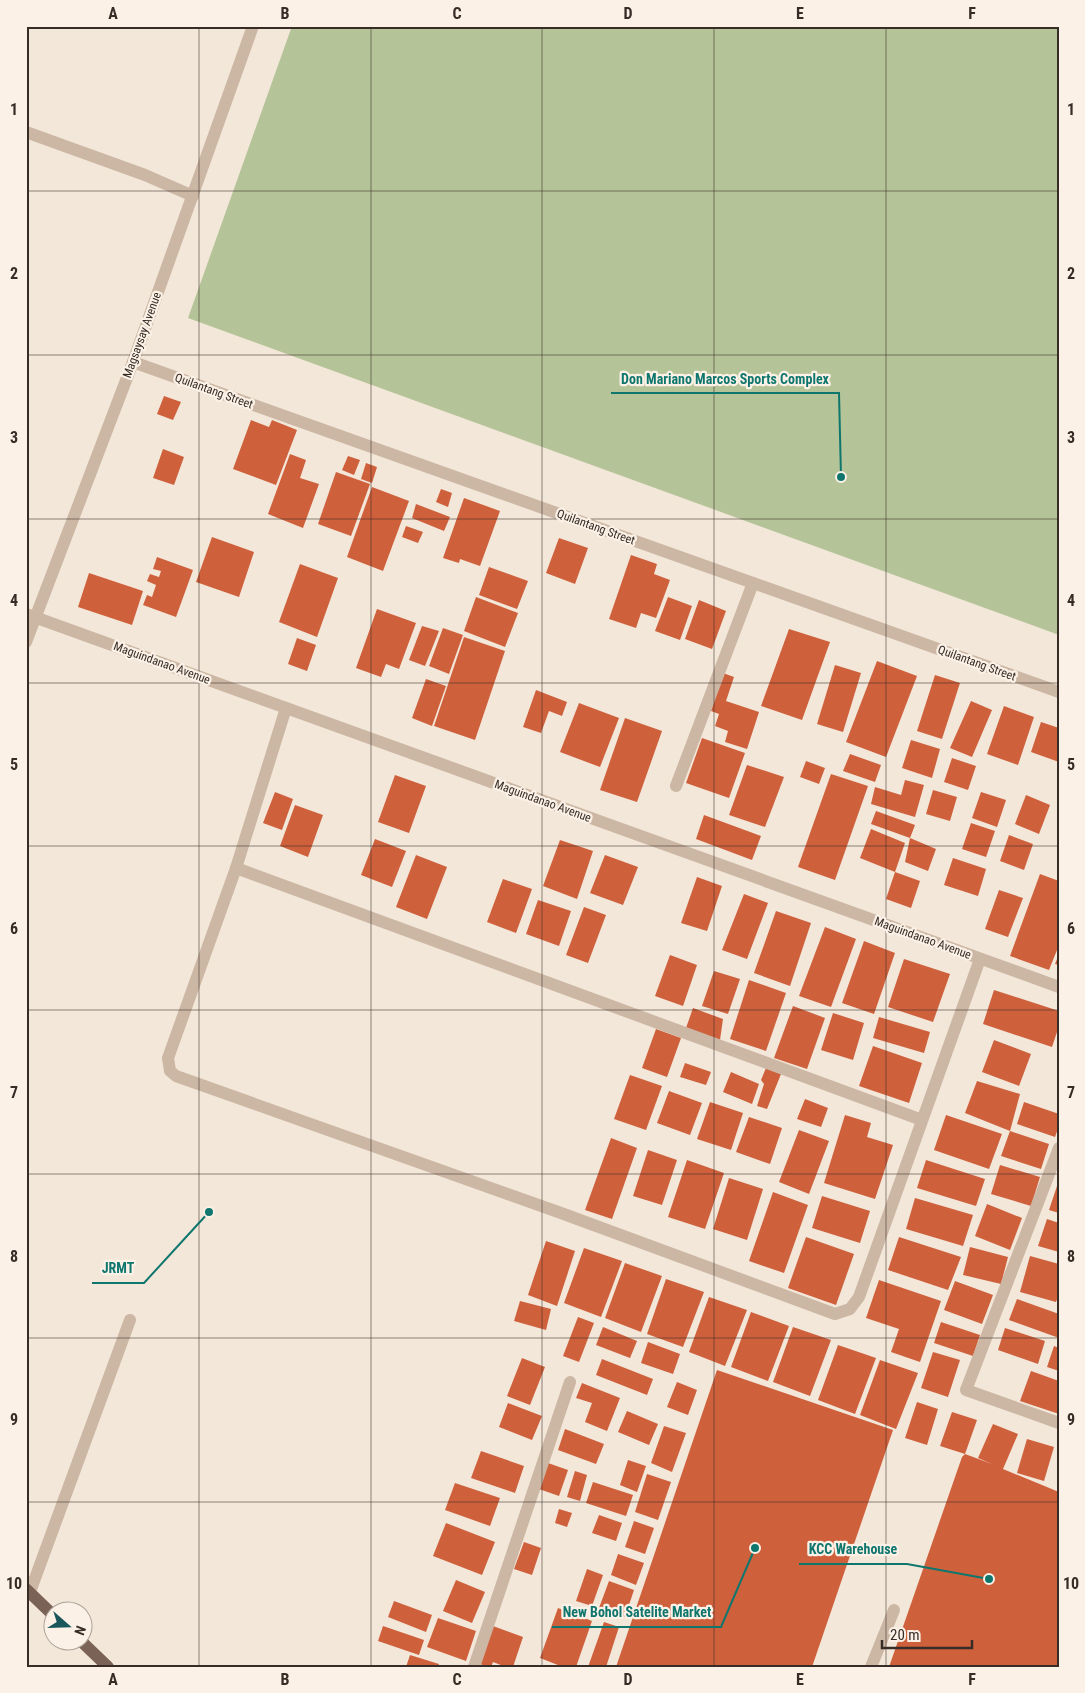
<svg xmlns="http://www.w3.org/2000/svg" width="1085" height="1693" font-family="'Roboto Condensed',sans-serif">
<rect width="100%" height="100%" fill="#f3e7d9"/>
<!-- green -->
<path fill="#b5c398" d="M292 26H1059V635L188 318Z"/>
<!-- building -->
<g fill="#cf603c">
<path d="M164 396 181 402 173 420 157 414Z"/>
<path d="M251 420 269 427 272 420 297 430 276 485 233 469Z"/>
<path d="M163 449 184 457 174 485 153 478Z"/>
<path d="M290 454 306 460 300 478 319 484 303 528 268 514Z"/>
<path d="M348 456 360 460 354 475 342 470Z"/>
<path d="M366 463 377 467 372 483 361 479Z"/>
<path d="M336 472 370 484 351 536 318 524Z"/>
<path d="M372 487 409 501 383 571 347 557Z"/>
<path d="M441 489 452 493 448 507 436 502Z"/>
<path d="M464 498 500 511 480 566 460 559 459 563 443 558Z"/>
<path d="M416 504 450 517 444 531 412 518Z"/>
<path d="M406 526 423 532 418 543 402 537Z"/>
<path d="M212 537 254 552 239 597 196 582Z"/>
<path d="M559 538 588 548 575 584 546 573Z"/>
<path d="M631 555 657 564 654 574 670 580 656 618 641 613 636 628 609 619Z"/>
<path d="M157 557 193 570 176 617 143 605 147 595 152 597 156 585 147 581 150 574 159 577 161 571 153 569Z"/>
<path d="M300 564 338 578 317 637 279 622Z"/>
<path d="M489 567 528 581 517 609 479 595Z"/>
<path d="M89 573 143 591 132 625 78 607Z"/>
<path d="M476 597 518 613 505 647 464 631Z"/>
<path d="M668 597 692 606 680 640 655 631Z"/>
<path d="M699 600 726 611 712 649 685 639Z"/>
<path d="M377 609 416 623 399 669 386 664 381 677 356 668Z"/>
<path d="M422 626 439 631 425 666 409 660Z"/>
<path d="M443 628 463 635 449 674 429 666Z"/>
<path d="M789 629 830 642 802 720 761 706Z"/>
<path d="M464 637 505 651 475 740 434 726Z"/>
<path d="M297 638 316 645 307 671 288 664Z"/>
<path d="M877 661 917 676 886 757 846 742Z"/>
<path d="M835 665 861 673 843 732 817 724Z"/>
<path d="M723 673 734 677 726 701 759 712 747 749 725 742 728 731 715 726 719 714 711 711Z"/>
<path d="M935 675 960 683 942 739 917 731Z"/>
<path d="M426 679 446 686 432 726 412 718Z"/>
<path d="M536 690 567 702 562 716 549 711 541 733 523 727Z"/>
<path d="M971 701 992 710 972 757 950 748Z"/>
<path d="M579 703 619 718 600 767 560 752Z"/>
<path d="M1004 706 1034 717 1018 765 987 754Z"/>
<path d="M625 718 662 731 637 802 600 790Z"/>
<path d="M1041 722 1059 728V762L1031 752Z"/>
<path d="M702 738 745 753 729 798 686 783Z"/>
<path d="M911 740 940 749 932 778 902 768Z"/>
<path d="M850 754 881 765 875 782 843 771Z"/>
<path d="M952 758 976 766 968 790 944 782Z"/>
<path d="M806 761 825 768 819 784 800 777Z"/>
<path d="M747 765 784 777 765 827 729 815Z"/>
<path d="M831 774 868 786 835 880 798 867Z"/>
<path d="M395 775 426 786 409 833 378 822Z"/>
<path d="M905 780 924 785 915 817 871 804 875 787 901 795Z"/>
<path d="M933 790 957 797 950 821 926 814Z"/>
<path d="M275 792 293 799 282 830 263 823Z"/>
<path d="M981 792 1006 800 997 827 972 818Z"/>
<path d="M1026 795 1050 805 1039 834 1015 824Z"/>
<path d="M295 805 323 815 308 857 280 846Z"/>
<path d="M876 811 915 825 910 838 936 849 928 871 905 862 910 838 871 824Z"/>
<path d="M704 815 761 836 752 860 696 839Z"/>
<path d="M971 823 995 831 986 857 962 849Z"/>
<path d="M871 829 905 843 895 872 860 858Z"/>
<path d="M1009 835 1033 844 1024 870 1000 861Z"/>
<path d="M375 839 406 851 392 887 361 875Z"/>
<path d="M560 840 593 851 577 899 543 886Z"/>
<path d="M416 855 447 867 427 919 396 907Z"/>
<path d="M605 855 638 867 623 905 590 893Z"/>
<path d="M953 858 986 869 978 896 944 885Z"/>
<path d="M895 872 920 881 911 908 886 899Z"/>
<path d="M1040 874 1059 881V945L1049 970 1010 956Z"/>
<path d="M697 877 722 886 707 931 681 923Z"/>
<path d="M503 879 532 889 516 933 487 922Z"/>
<path d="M999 890 1023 898 1008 937 985 929Z"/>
<path d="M744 894 768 903 747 959 722 950Z"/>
<path d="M538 900 571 911 559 946 526 934Z"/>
<path d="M584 907 606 915 588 963 566 955Z"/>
<path d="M776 911 811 923 790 986 754 973Z"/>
<path d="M825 927 856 939 831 1007 799 996Z"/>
<path d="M864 941 895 953 874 1014 842 1003Z"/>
<path d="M1059 954V965L1055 964Z"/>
<path d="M670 955 697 965 683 1006 655 996Z"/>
<path d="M904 959 950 974 933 1022 888 1007Z"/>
<path d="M714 971 740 979 728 1014 702 1006Z"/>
<path d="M749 980 786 993 766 1051 730 1039Z"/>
<path d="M994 990 1059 1011V1026L1052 1047 983 1024Z"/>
<path d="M793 1006 825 1018 807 1069 774 1058Z"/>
<path d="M693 1008 723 1019 720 1040 686 1028Z"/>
<path d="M833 1013 864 1023 853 1060 821 1050Z"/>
<path d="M879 1017 930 1032 924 1053 873 1038Z"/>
<path d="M656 1029 681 1038 667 1077 642 1068Z"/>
<path d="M994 1040 1031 1054 1019 1086 982 1072Z"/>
<path d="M873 1046 922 1063 909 1103 859 1086Z"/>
<path d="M685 1063 711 1072 706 1085 680 1077Z"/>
<path d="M766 1068 781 1074 767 1109 757 1106 764 1084 761 1080Z"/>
<path d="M731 1072 759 1084 752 1104 723 1092Z"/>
<path d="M630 1075 662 1086 646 1130 614 1119Z"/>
<path d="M977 1081 1020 1094 1010 1131 965 1113Z"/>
<path d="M669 1091 702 1103 690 1135 657 1123Z"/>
<path d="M805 1099 828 1108 821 1127 797 1119Z"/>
<path d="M710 1102 743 1113 731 1150 697 1139Z"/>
<path d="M1024 1102 1059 1114V1126L1055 1137 1017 1124Z"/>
<path d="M845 1115 871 1123 867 1137 893 1145 875 1199 824 1183Z"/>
<path d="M946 1115 1002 1134 989 1169 934 1150Z"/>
<path d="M749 1117 782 1128 770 1164 736 1152Z"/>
<path d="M799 1130 829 1141 809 1194 779 1182Z"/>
<path d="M1010 1131 1049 1144 1041 1169 1001 1156Z"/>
<path d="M611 1138 637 1148 612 1219 585 1210Z"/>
<path d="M648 1150 677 1160 662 1205 633 1196Z"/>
<path d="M687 1160 724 1173 705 1229 668 1217Z"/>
<path d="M926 1160 985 1179 976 1206 917 1188Z"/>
<path d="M1000 1165 1040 1177 1031 1206 991 1194Z"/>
<path d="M729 1178 763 1189 747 1240 713 1229Z"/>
<path d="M1058 1183H1059V1213L1049 1210Z"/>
<path d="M773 1192 808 1205 784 1273 749 1261Z"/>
<path d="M822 1196 870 1211 860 1243 812 1228Z"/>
<path d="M915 1198 973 1215 963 1246 906 1229Z"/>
<path d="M987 1204 1022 1218 1010 1250 975 1236Z"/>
<path d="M1047 1219 1059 1223V1252L1038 1246Z"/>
<path d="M806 1237 854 1254 836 1305 788 1288Z"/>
<path d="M899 1237 961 1257 948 1290 888 1270Z"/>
<path d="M546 1241 575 1251 557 1306 528 1295Z"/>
<path d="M970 1247 1008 1257 1001 1284 963 1275Z"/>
<path d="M584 1248 622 1261 601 1317 564 1303Z"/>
<path d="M1030 1256 1059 1264V1294L1056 1302 1020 1292Z"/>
<path d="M625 1263 662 1276 641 1332 605 1318Z"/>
<path d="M666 1279 704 1292 683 1347 647 1334Z"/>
<path d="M879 1280 941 1301 920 1362 891 1352 899 1329 866 1318Z"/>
<path d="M955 1281 993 1295 982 1324 944 1310Z"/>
<path d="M709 1297 747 1310 725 1366 689 1352Z"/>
<path d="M1017 1299 1059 1314V1338L1009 1320Z"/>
<path d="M520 1301 551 1309 546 1330 514 1321Z"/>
<path d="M751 1312 789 1326 768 1381 731 1367Z"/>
<path d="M578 1317 594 1323 579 1362 563 1356Z"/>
<path d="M941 1322 980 1335 973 1356 934 1343Z"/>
<path d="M603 1327 637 1341 630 1358 596 1345Z"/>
<path d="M793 1327 831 1340 810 1396 773 1382Z"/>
<path d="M1005 1328 1045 1341 1038 1364 998 1350Z"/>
<path d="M648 1342 680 1354 673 1374 641 1363Z"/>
<path d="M838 1345 876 1358 855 1414 818 1400Z"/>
<path d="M1054 1346 1059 1348V1371L1047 1367Z"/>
<path d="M933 1352 960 1360 948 1397 921 1388Z"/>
<path d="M522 1358 545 1367 530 1405 507 1396Z"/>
<path d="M602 1359 653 1379 647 1395 596 1375Z"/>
<path d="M880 1360 918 1373 896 1429 860 1415Z"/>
<path d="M717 1370 893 1430 812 1667H616Z"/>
<path d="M1031 1371 1059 1381V1414L1020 1401Z"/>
<path d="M677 1382 697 1390 688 1415 667 1407Z"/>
<path d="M582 1383 620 1398 607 1431 585 1422 592 1403 576 1398Z"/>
<path d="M917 1402 938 1409 927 1445 905 1438Z"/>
<path d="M508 1403 542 1416 532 1440 499 1427Z"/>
<path d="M627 1411 658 1424 649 1445 618 1432Z"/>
<path d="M952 1412 977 1420 965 1454 940 1446Z"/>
<path d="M993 1424 1018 1434 1003 1469 1059 1492V1667H889L962 1457 965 1454 992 1464 978 1458Z"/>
<path d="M664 1426 686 1433 672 1472 651 1463Z"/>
<path d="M565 1429 604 1444 596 1464 558 1450Z"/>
<path d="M1027 1439 1054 1447 1044 1481 1017 1473Z"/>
<path d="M481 1451 524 1466 515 1493 471 1478Z"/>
<path d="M628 1460 646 1466 637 1492 620 1485Z"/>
<path d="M548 1463 568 1470 559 1496 539 1489Z"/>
<path d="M575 1471 587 1475 580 1501 567 1497Z"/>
<path d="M647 1474 671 1482 658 1520 635 1512Z"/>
<path d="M593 1482 633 1495 626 1516 586 1503Z"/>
<path d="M455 1483 500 1498 490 1526 445 1510Z"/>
<path d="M559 1509 572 1513 567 1527 555 1523Z"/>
<path d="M599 1515 622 1523 616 1541 592 1533Z"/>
<path d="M634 1521 654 1528 645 1554 625 1547Z"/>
<path d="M446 1523 495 1542 482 1575 433 1556Z"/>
<path d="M524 1542 541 1548 532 1575 514 1569Z"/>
<path d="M618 1554 644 1563 636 1585 611 1575Z"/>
<path d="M587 1569 603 1575 592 1606 576 1601Z"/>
<path d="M456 1580 485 1592 472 1623 443 1611Z"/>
<path d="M609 1581 634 1590 625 1617 599 1608Z"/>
<path d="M394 1601 432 1615 426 1632 388 1617Z"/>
<path d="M558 1608 592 1621 576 1667H563L540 1658Z"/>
<path d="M438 1618 476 1631 466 1661 427 1647Z"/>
<path d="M604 1622 619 1627 606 1667H588Z"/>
<path d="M383 1626 424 1640 419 1655 378 1641Z"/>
<path d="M493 1626 523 1637 513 1667H506L493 1662 491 1667 479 1664Z"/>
<path d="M410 1655 439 1664 438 1667H406Z"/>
</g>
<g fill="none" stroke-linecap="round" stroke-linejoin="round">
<!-- service -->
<g stroke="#ccb7a4" stroke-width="12">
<path d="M30 1592 130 1320"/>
<path d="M871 1667 894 1610"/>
</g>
<!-- minor -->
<g stroke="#ccb7a4" stroke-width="12">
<path d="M26 132 145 175 193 196"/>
<path d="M133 362 1059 692"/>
<path d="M26 614 1059 987"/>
<path d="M26 642 133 362 253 26"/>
<path d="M286 708 236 868 168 1058 170 1071 176 1076 561 1213 835 1314 850 1309 859 1297 980 959"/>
<path d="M676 786 753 583"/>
<path d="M236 868 922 1120"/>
<path d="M1059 1148 966 1390 1059 1423"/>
<path d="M474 1667 570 1382"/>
</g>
<!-- primary -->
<g stroke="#7a6356" stroke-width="12">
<path d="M26 1589 52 1614"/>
<path d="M80 1640 108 1667"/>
</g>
</g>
<!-- grid -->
<path fill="none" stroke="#372c26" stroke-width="1" stroke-opacity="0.55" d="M199 26V1667M371 26V1667M542 26V1667M714 26V1667M886 26V1667M26 191H1059M26 355H1059M26 519H1059M26 683H1059M26 846H1059M26 1010H1059M26 1174H1059M26 1338H1059M26 1502H1059"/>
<g text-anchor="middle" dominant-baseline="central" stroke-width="4.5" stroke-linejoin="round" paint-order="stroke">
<!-- street labels -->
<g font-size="12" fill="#372c26" stroke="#fbf1e6">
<text transform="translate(142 335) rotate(-70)">Magsaysay Avenue</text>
<text transform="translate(214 391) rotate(20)">Quilantang Street</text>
<text transform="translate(596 527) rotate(20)">Quilantang Street</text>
<text transform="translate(162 663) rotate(20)">Maguindanao Avenue</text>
<text transform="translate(977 663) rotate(20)">Quilantang Street</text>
<text transform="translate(543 801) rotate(20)">Maguindanao Avenue</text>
<text transform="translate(923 938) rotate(20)">Maguindanao Avenue</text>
</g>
</g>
<!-- callouts -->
<path fill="none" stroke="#0f766e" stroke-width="2" d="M841 477L839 393H611M209 1212L144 1283H92M989 1579L907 1564H799M755 1548L721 1627H552"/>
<g fill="#0f766e" stroke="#fbf1e6" stroke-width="2">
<circle cx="841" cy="477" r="5"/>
<circle cx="209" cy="1212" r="5"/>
<circle cx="989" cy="1579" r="5"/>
<circle cx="755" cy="1548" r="5"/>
</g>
<g font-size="14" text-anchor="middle" font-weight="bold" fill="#0f766e" stroke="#fbf1e6" stroke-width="4.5" stroke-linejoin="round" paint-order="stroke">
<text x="725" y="384">Don Mariano Marcos Sports Complex</text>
<text x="118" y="1273">JRMT</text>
<text x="853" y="1554">KCC Warehouse</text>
<text x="637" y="1617">New Bohol Satelite Market</text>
</g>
<!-- border -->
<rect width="1085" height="1693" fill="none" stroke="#fbf1e6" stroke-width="55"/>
<!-- north arrow -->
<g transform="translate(68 1626) rotate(110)"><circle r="24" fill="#fbf1e6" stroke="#ada299"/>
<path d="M0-4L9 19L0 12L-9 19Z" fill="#19575c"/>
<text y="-8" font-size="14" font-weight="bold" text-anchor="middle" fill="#372c26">N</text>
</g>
<!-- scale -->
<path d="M882 1640v8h90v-8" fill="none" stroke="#372c26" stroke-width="2.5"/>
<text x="890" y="1640" font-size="15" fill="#372c26" stroke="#fbf1e6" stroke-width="4" paint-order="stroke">20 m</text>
<rect x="28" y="28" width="1030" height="1638" fill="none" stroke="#372c26" stroke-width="2"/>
<g font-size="16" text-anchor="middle" font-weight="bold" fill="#372c26">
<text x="113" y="19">A</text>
<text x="285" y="19">B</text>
<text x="457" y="19">C</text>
<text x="628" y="19">D</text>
<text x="800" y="19">E</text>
<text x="972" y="19">F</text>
<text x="14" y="115">1</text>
<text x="1071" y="115">1</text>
<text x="14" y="279">2</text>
<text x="1071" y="279">2</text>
<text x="14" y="443">3</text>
<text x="1071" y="443">3</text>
<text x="14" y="606">4</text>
<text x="1071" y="606">4</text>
<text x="14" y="770">5</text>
<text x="1071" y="770">5</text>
<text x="14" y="934">6</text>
<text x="1071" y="934">6</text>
<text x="14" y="1098">7</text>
<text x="1071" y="1098">7</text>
<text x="14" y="1262">8</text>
<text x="1071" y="1262">8</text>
<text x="14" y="1425">9</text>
<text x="1071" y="1425">9</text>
<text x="14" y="1589">10</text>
<text x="1071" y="1589">10</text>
<text x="113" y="1685">A</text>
<text x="285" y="1685">B</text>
<text x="457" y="1685">C</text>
<text x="628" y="1685">D</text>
<text x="800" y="1685">E</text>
<text x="972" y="1685">F</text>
</g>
</svg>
